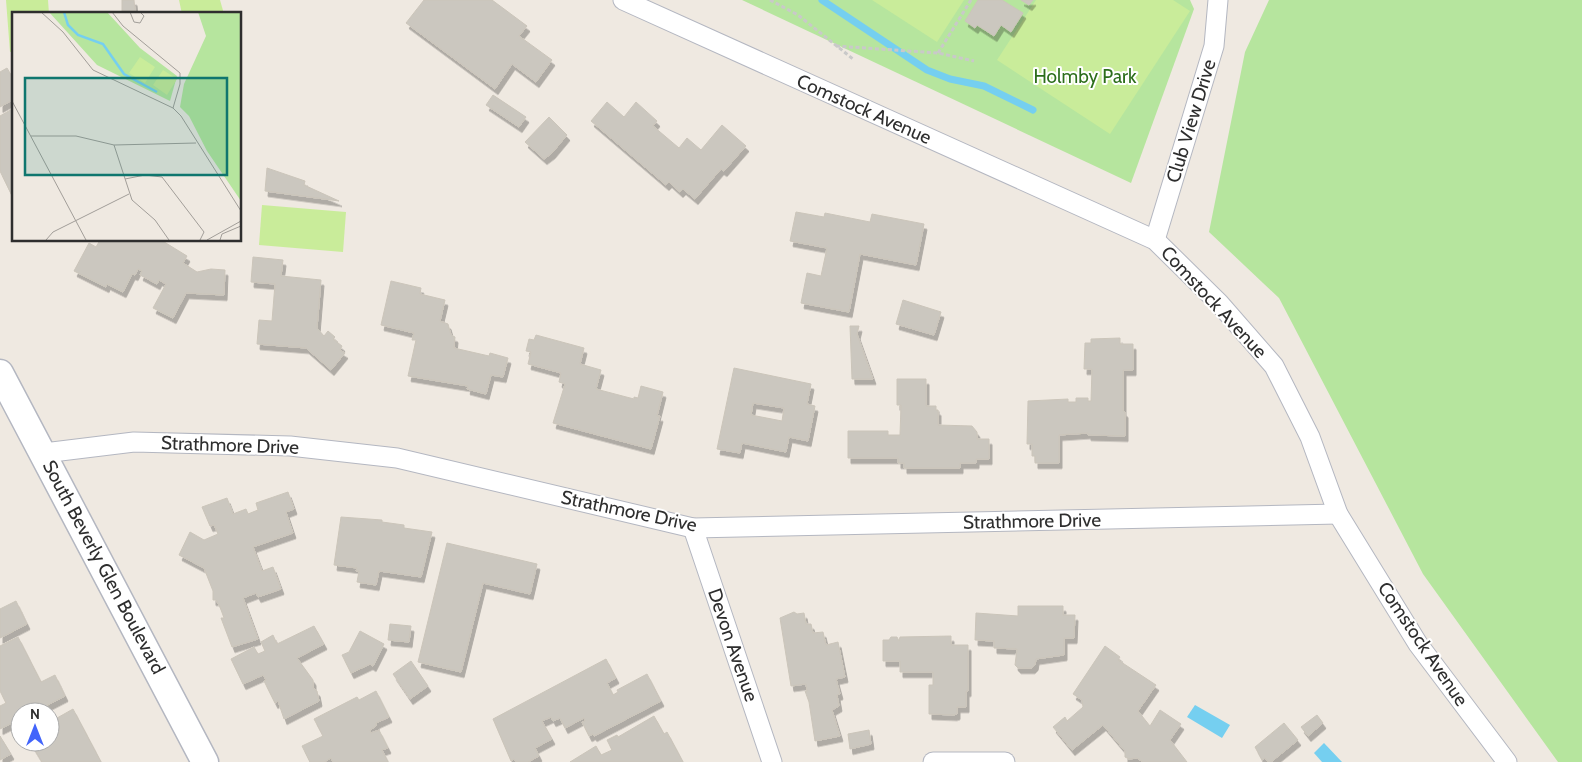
<svg xmlns="http://www.w3.org/2000/svg" width="1582" height="762" font-family="Cabin,sans-serif">
<defs>
<filter id="shadow"><feDropShadow dx="3" dy="5.5" stdDeviation="0" flood-color="#0004"/></filter>
</defs>
<rect width="100%" height="100%" fill="#efe9e1"/>
<!-- green -->
<g fill="#b6e59e">
<path d="M742 0H1190L1194 9 1131 183Z"/>
<path d="M1269 0H1582V762H1558L1423 574 1279 298 1209 232 1245 52Z"/>
</g>
<!-- pitch -->
<g fill="#c9ec9a">
<path d="M6 0H48L49 14H14V51L10 52Z"/>
<path d="M179 0H220L224 14H182Z"/>
<path d="M872 0H964L937 42Z"/>
<path d="M1036 0H1173L1190 11 1110 134 997 60Z"/>
<path d="M262 205 346 212 343 252 259 245Z"/>
</g>
<!-- water -->
<g fill="#75cff0">
<path d="M1195 705 1230 725 1222 738 1187 717Z"/>
<path d="M1324 743 1342 762H1322L1314 753Z"/>
</g>
<g fill="none" stroke-linecap="round" stroke-linejoin="round">
<!-- stream -->
<path stroke="#75cff0" stroke-width="7" d="M822 0 927 70 950 79 984 86 1033 110"/>
</g>
<!-- building -->
<g fill="#cbc7bf" stroke="#cbc5ba" fill-rule="evenodd" filter="url(#shadow)">
<path d="M122 0H134L135 11H122Z"/>
<path d="M424 0H492L527 26 519 36 552 60 536 82 512 64 495 89 406 23Z"/>
<path d="M978 0H1002L1023 13 1011 32 1001 25 994 36 977 25 975 28 965 21Z"/>
<path d="M1021 0H1033L1029 5Z"/>
<path d="M7 68 14 80V99L0 107V72Z"/>
<path d="M493 95 526 117 519 127 486 105Z"/>
<path d="M607 102 624 117 636 102 657 121 653 126 679 148 687 138 701 150 722 125 746 146 724 171 721 169 695 199 683 189 680 192 669 182 666 185 591 121Z"/>
<path d="M14 108V200L0 171V116Z"/>
<path d="M549 117 567 135 552 153 544 159 525 142Z"/>
<path d="M267 168 305 181 304 185 339 201 265 191Z"/>
<path d="M796 212 824 217 825 213 870 222 872 214 924 224 916 265 860 254 849 312 801 303 807 273 821 276 827 248 790 241Z"/>
<path d="M100 240H161L187 256 183 263 197 272 211 269 225 270 224 295 186 293 173 318 153 308 166 284 159 280 157 284 140 275 142 271 138 269 135 275 132 274 123 292 107 284 106 287 74 271 89 243 96 247Z"/>
<path d="M253 257 283 260 281 276 321 280 317 328 324 336 328 331 335 337 333 339 342 346 340 350 345 353 331 370 306 348 257 344 259 320 272 321 275 284 251 282Z"/>
<path d="M391 281 421 288 420 294 445 300 440 321 448 324 451 335 455 337 454 348 489 356 490 353 508 358 503 377 491 375 486 394 467 389 468 386 408 376 416 340H412L414 333 381 325Z"/>
<path d="M903 300 941 312 934 335 896 324Z"/>
<path d="M850 326H859L857 334 873 379H852Z"/>
<path d="M536 335 584 348 580 364 601 370 596 389 634 399V397L638 398 641 386 663 392 657 416H660L651 449 553 423 565 384 559 382 561 373 528 364 531 352 526 351 529 339 534 340Z"/>
<path d="M1120 338V344H1133V370H1123V411L1125 412V436L1088 435V433L1059 435V463H1035V456H1032V444H1027L1028 401 1068 399V402H1076V398H1088V401H1091L1092 369H1084L1085 343H1091V339Z"/>
<path d="M734 368 811 384 807 404 815 406 808 441 789 437 786 452 742 443 740 453 717 449ZM753 403 784 408 782 421 751 415Z"/>
<path d="M897 379H926V406H936V410H938V425L972 426 977 432V439H989V459H976V463H960V468H904V463H898V458H848V431H888V435H900L901 405H897Z"/>
<path d="M288 492 294 509 286 512 293 533 253 547 262 571 273 567 281 589 258 597 256 593 243 598 258 639 232 647 221 618H224L220 607 216 600H213V591L204 568 179 555 190 532 204 540 218 534 214 525 210 526 202 507 227 498 233 514 246 509 248 514 258 510 256 503Z"/>
<path d="M341 517 382 520V522L404 525V528L432 532 421 577 379 571 376 585 357 582 359 571H356L357 568 334 565Z"/>
<path d="M447 543 537 564 530 594 483 583 461 672 418 662Z"/>
<path d="M16 601 27 624 0 638V609Z"/>
<path d="M1018 606H1063V615H1075L1074 638H1064V655L1036 659 1035 665 1032 668H1018L1015 665 1017 649 994 648V641L975 640 976 613 1018 616Z"/>
<path d="M794 612 797 614 804 613 806 624H811L813 633 823 632 826 645 838 642 845 677 836 679 840 694 837 695 839 706 832 710 840 736 815 741 809 702 805 691H807L806 684 791 686 780 618Z"/>
<path d="M390 624 411 626 409 642 388 640Z"/>
<path d="M314 626 324 644 297 658 313 680V688L317 691 319 701 284 719 278 701 275 703 264 681 266 680 263 675 243 684 231 659 254 647 258 654 265 651 261 642 273 635 277 644Z"/>
<path d="M360 631 384 644 373 666 370 664 351 673 342 655 349 652Z"/>
<path d="M951 636V645H968V691H966V707H957V714L954 715 929 714V685H933V672H900V661H883V640H889L891 637H897L899 641 900 637Z"/>
<path d="M18 637 41 682 55 675 65 696 34 712H20V719L0 729V706L6 703 0 691V646Z"/>
<path d="M1105 646 1120 657 1118 660 1156 685 1138 711 1150 726 1160 710 1181 724 1170 740 1187 762H1143L1137 758 1129 759 1125 757V751L1103 725 1072 750 1053 727 1065 717 1067 721 1083 707 1082 700 1073 694Z"/>
<path d="M606 659 616 678 607 683 613 695 618 692 617 690 647 674 661 701 594 736 593 734 589 736 582 722 585 721 584 718 565 728 560 718 553 721 551 717 542 721 552 739 535 748 539 756 528 762H516L514 759 511 761 493 719Z"/>
<path d="M411 661 428 686 410 699 393 674Z"/>
<path d="M376 691 389 717 376 723V726L370 730 371 733 379 730 388 748 382 750 388 762H333L331 758 324 762H310L302 746 323 736 314 719 357 697 359 700Z"/>
<path d="M73 709 101 762H42L30 742H50V722Z"/>
<path d="M1317 715 1323 723 1308 736 1301 727Z"/>
<path d="M654 716 664 734 667 732 683 762H570L596 746 601 755 612 750 607 740 617 735 618 737Z"/>
<path d="M1284 723 1298 740 1271 762H1268L1265 758 1262 760 1255 747Z"/>
<path d="M869 730 871 744 850 749 848 734Z"/>
<path d="M0 736 11 754 0 760Z"/>
</g>
<g fill="none" stroke-linecap="round" stroke-linejoin="round">
<!-- street casing -->
<g stroke="#b4b7c1" stroke-width="21">
<g id="street">
<path d="M623 0 1155 240 1219 303 1274 366 1310 437 1338 514 1418 644 1507 762"/>
<path d="M1155 240 1214 46 1218 0"/>
<path d="M44 453 134 442 290 446 397 458 693 528 1338 514"/>
<path d="M693 528 772 762"/>
<path d="M933 762H1005"/>
</g>
</g>
<!-- secondary casing -->
<g stroke="#b4b7c1" stroke-width="29">
<path id="secondary" d="M0 373 205 762"/>
</g>
<!-- path -->
<g stroke="#c9c9c9" stroke-width="3" stroke-dasharray="4 2.5" stroke-linecap="butt">
<path d="M770 0 798 15 853 59"/>
<path d="M836 46 938 53 974 61"/>
<path d="M938 53 971 0"/>
</g>
<!-- street -->
<use href="#street" stroke="#fff" stroke-width="19"/>
<!-- secondary -->
<use href="#secondary" stroke="#fff" stroke-width="26"/>
</g>
<g text-anchor="middle" dominant-baseline="central" stroke-width="4" stroke-linejoin="round" paint-order="stroke">
<!-- park labels -->
<g font-size="19" fill="#2c6e1b" stroke="#fff">
<text x="1085" y="76">Holmby Park</text>
</g>
<!-- street labels -->
<g font-size="19" fill="#2e2e2e" stroke="#fff">
<text transform="translate(864 109) rotate(24)">Comstock Avenue</text>
<text transform="translate(1191 121) rotate(-73)">Club View Drive</text>
<text transform="translate(1214 302) rotate(47)">Comstock Avenue</text>
<text transform="translate(230 445) rotate(2)">Strathmore Drive</text>
<text transform="translate(629 511) rotate(12)">Strathmore Drive</text>
<text transform="translate(1032 521) rotate(-1)">Strathmore Drive</text>
<text transform="translate(104 567) rotate(62)">South Beverly Glen Boulevard</text>
<text transform="translate(1423 644) rotate(56)">Comstock Avenue</text>
<text transform="translate(733 645) rotate(71)">Devon Avenue</text>
</g>
</g>
<!-- overview -->
<g transform="translate(12 12)">
<rect width="229" height="229" fill="#efe9e1"/>
<path d="M37 0H95L128 36 165 64 158 89 85 53ZM186 0H229V189L195 139 177 104 168 95 172 72 194 24Z" fill="#b6e59e"/>
<path d="M128 45 143 55 133 71 117 61ZM151 58 165 67 155 83 141 73Z" fill="#c9ec9a"/>
<path fill="none" stroke="#75cff0" stroke-width="2.5" d="M52 0 56 13 66 23 91 32 112 62 145 80"/>
<path fill="none" stroke="#a29e99" stroke-width="1" d="M29 0 51 20 81 58 161 96 169 104 229 199M100 0 111 14 168 61V72L161 96M118 0 122 10 128 11 132 4 128 0M0 89 74 228M19 124H64L102 133 184 131M102 133 120 188 143 208 157 228M113 167 133 163 150 165 192 220 188 228M34 228 41 220 117 182M195 228 229 209M208 228 210 222 229 214"/>
<path fill="#0f766e" fill-opacity="0.15" stroke="#0f766e" stroke-width="2.5" d="M13 66H215V163H13Z"/>
<rect width="229" height="229" fill="none" stroke="#2e2e2e" stroke-width="2.5"/>
</g>
<!-- north arrow -->
<g transform="translate(35 727)"><circle r="24" fill="#ffffff" stroke="#ababab"/>
<path d="M0-4L9 19L0 12L-9 19Z" fill="#4264fb"/>
<text y="-8" font-size="14" font-weight="bold" text-anchor="middle" fill="#2e2e2e">N</text>
</g>
</svg>
